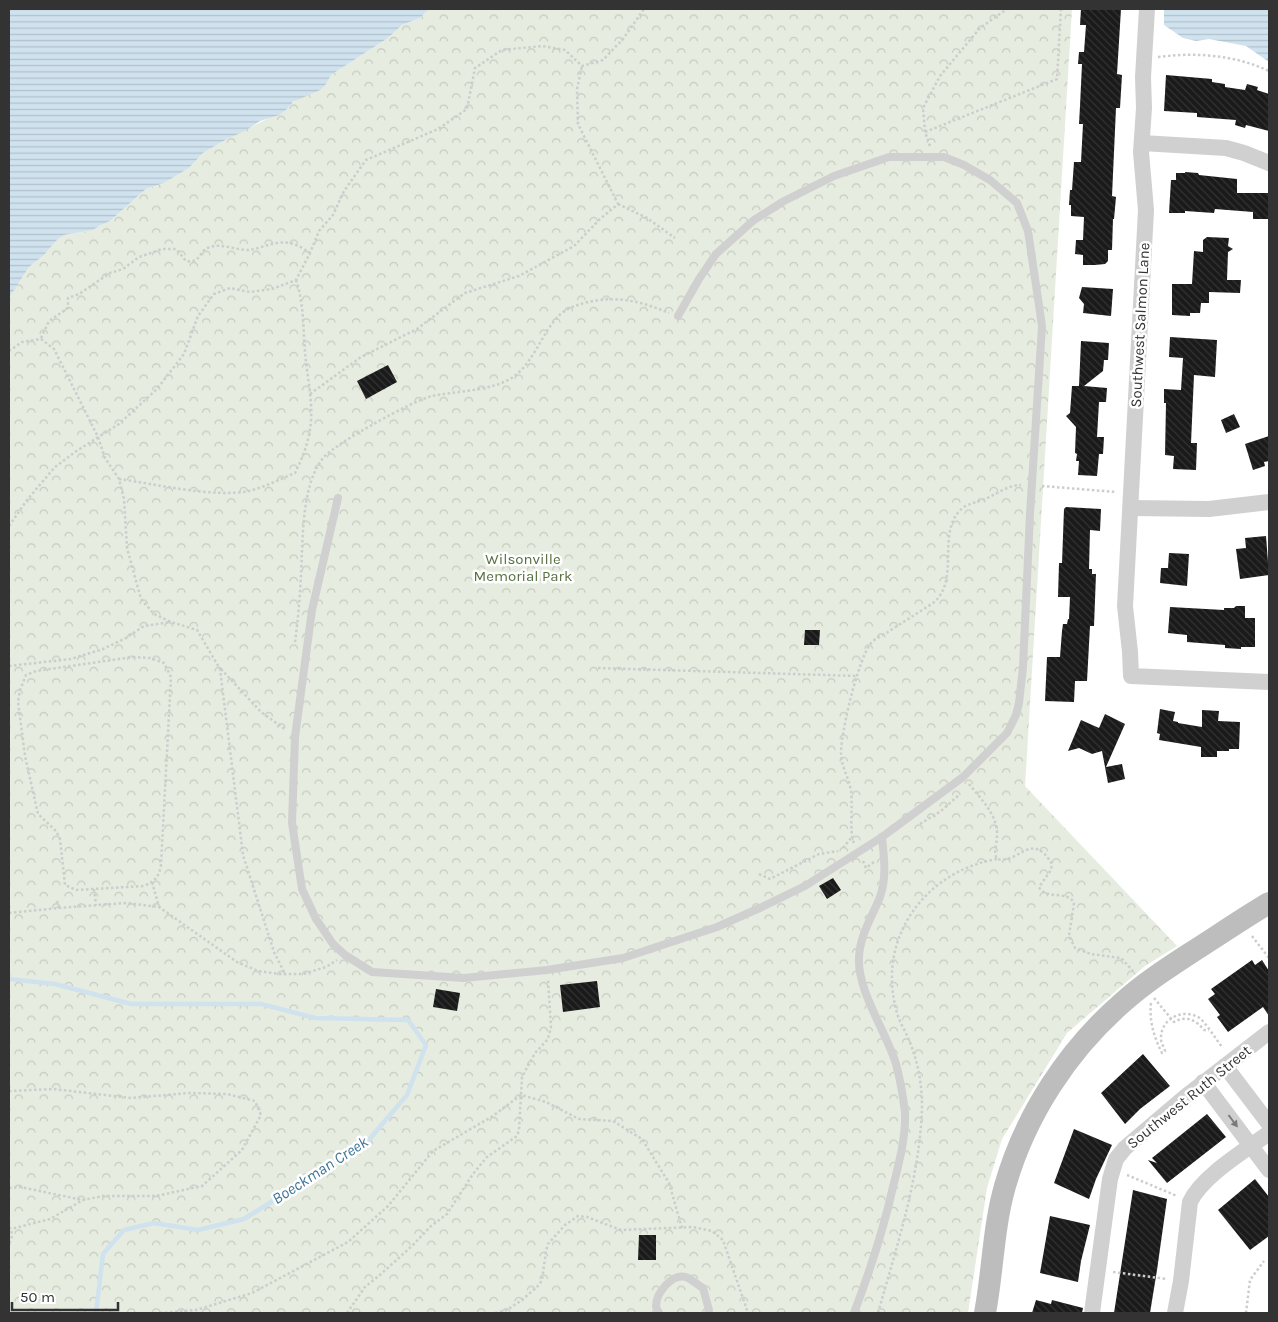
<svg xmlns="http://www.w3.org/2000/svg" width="1278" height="1322" font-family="Karla,sans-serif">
<defs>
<pattern id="park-crowns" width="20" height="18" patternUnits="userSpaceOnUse" patternTransform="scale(1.25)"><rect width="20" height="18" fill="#e6ecdf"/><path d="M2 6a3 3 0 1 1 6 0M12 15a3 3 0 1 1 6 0" fill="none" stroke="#c6cbc0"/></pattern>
<pattern id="water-rules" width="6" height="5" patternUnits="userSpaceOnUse" patternTransform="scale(1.25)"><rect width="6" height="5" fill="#cfe2ee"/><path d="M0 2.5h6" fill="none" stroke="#b2c2cd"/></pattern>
<pattern id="building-back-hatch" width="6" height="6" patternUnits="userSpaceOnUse" patternTransform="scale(1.25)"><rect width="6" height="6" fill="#1a1a1a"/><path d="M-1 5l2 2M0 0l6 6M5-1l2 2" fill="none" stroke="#333"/></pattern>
</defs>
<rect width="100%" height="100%" fill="#fff"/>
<!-- park -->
<path fill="url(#park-crowns)" d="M429 9H1072L1025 786 1177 946 1145 966 1067 1033 1002 1139 987 1188 968 1313H9V298L29 267 44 255 57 240 64 235 93 230 101 225 110 221 146 189 164 183 189 168 203 153 227 139 287 109C300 92 320 97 331 75L388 38 402 25 420 18Z"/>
<!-- water -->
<g fill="url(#water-rules)">
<path d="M9 9H429L420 18 402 25 388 38 331 75 326 84 320 90 293 102 287 109 279 115 260 121 245 131 227 139 203 153 189 168 164 183 146 189 110 221 101 225 93 230 64 235 57 240 44 255 29 267 9 298Z"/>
<path d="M1164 9H1269V62L1246 46 1209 39 1196 41 1183 38 1164 25Z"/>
</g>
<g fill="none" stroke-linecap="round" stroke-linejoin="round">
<!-- stream -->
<path stroke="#cfe2ee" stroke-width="4.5" d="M9 979 55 984 131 1004H261L315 1018 408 1020 426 1045 407 1095 367 1142 244 1219 198 1230 154 1223 124 1230 103 1254 96 1313"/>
</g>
<!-- building -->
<g fill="url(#building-back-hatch)">
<path d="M1081 9H1121L1117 74 1122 75 1120 108H1116L1112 196 1116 197 1114 219H1113L1112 250H1108V261L1105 264 1095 265H1083V255L1075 254 1076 240H1083L1084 217 1071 216V205H1069L1070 190H1072L1074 162H1081L1083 124H1079L1080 106 1082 64H1078L1079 52H1084L1086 25H1080Z"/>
<path d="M1166 75 1212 79V82L1225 84V87L1245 90 1247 84 1258 87 1257 90 1269 94V131L1246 125 1245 128 1235 125 1236 120 1197 117V113L1164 111Z"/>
<path d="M1185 172 1198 173 1199 175 1237 179V193H1269V219H1253V212L1215 209 1214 213 1185 211V213H1169L1171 180H1176V173H1185Z"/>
<path d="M1207 237 1229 238 1228 246 1233 249 1228 252 1227 280H1241L1240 293 1209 292V303H1201L1200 313H1190V316L1172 315V284H1192L1194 251 1203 252V240Z"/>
<path d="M1082 287 1113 289 1111 316 1083 313 1084 304 1079 298Z"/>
<path d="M1170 337 1217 340 1215 377 1194 375 1191 443H1197L1196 470 1173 469 1174 456 1165 455 1166 403H1164V389L1181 390 1183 358 1169 357Z"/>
<path d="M1081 341 1109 343 1108 360H1104L1103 371 1084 386 1107 388 1106 402H1099L1097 437H1104L1103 454H1099L1097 476 1078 475 1079 461H1076L1077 454 1075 453 1076 427 1066 416 1070 413 1072 386H1079Z"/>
<path d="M388 365 397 382 366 399 357 381Z"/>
<path d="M1234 414 1240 427 1226 433 1221 420Z"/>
<path d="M1269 436V461L1264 462 1265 466 1253 470 1245 444Z"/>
<path d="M1066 507 1101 509 1100 531 1090 530 1089 569H1092V574H1096L1094 626H1090L1087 681H1075L1074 702 1045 701 1047 657H1060L1062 631 1063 624H1067L1068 619H1069L1070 597H1058L1059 563H1062L1064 509Z"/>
<path d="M1266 536 1269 575 1240 579 1236 549 1246 548 1245 538Z"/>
<path d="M1169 553 1189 554 1187 586 1160 583 1161 568H1168Z"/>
<path d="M1236 606H1245V618H1255V647H1241V649L1225 648V645L1187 642V635L1168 633 1170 607 1224 610V608H1234Z"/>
<path d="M805 630H820L819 645H804Z"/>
<path d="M1160 709 1175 712 1173 721 1178 722V723L1202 727V710L1219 711 1218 721 1240 722 1239 749H1229V751H1217V757H1201V747L1159 740 1160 734 1157 733Z"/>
<path d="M1105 714 1125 724 1106 767 1122 764 1125 779 1108 783 1102 751 1092 754 1079 748 1068 751 1081 720 1099 728Z"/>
<path d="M833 878 841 890 827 899 819 886Z"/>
<path d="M1252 960 1255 965 1262 960 1269 971V1016L1263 1007 1228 1032 1217 1017 1220 1015 1208 999 1215 994 1211 989Z"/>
<path d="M597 981 600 1007 563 1012 560 985Z"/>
<path d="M436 989 460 993 457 1011 433 1007Z"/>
<path d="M1143 1054 1170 1086 1140 1109 1125 1124 1101 1093Z"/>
<path d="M1207 1114 1226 1137 1167 1183 1148 1160 1157 1163 1152 1158Z"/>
<path d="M1074 1129 1112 1145 1096 1179 1089 1199 1054 1183Z"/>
<path d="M1255 1179 1269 1197V1236L1250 1250 1218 1210Z"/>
<path d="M1133 1190 1167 1199 1157 1270 1150 1313H1114Z"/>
<path d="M1050 1216 1090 1225 1081 1261 1078 1282 1040 1273Z"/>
<path d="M639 1235H656V1260H638Z"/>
<path d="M1036 1300 1051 1304 1052 1300 1083 1308 1082 1313H1032Z"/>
</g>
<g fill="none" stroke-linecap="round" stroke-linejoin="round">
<!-- path -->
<g stroke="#cdcdcd" stroke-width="2.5" stroke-dasharray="2.5 2.5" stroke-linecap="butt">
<path d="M1158 57C1196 52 1235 55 1269 71"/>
<path d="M925 132 923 108 940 76 980 28 1007 9"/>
<path d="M930 146 925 132 1057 79 1061 9"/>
<path d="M618 204 647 218 675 238"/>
<path d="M41 338 49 321 68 308V298L79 294 110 273 123 269 139 257 162 249H176L186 261C202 264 198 250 210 247 222 243 235 250 248 250 261 249 275 240 289 243 297 244 304 249 310 253"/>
<path d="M9 351 22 342 41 339 54 349 98 437 105 458 119 479 124 499 127 548 141 599 154 614 171 622 197 630 220 669 243 855 274 952 285 974"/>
<path d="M310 394 361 357 417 329 465 293 519 276 574 246 599 220 618 204 578 124 577 89 582 66"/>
<path d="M119 479C156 484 213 498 249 491 265 487 280 479 295 473 302 459 308 444 310 429 314 406 307 376 305 352 303 328 304 303 296 280"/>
<path d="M1042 486 1116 492"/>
<path d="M9 526 27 500 55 467 78 450 119 424 157 389 184 354 198 316 214 294 230 288 250 292 272 289 296 280 310 253 319 231 333 215 344 191 366 160 438 129 467 109 475 68 502 50 542 46 565 50 582 66 603 60 623 39 644 9"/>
<path d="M295 642C298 620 300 597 301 574 303 541 301 483 324 457 336 443 414 400 432 396 456 391 493 391 513 377 538 360 545 319 570 308 606 293 636 299 669 313"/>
<path d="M133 657 150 658 164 663 171 677 161 865C159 877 155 881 144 886L76 890 65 885 60 839 56 831 38 814 25 756 18 702 20 690 26 675 36 671Z"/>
<path d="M9 666 71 659 103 649 126 638 144 626 171 622"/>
<path d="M598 668 857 676"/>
<path d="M221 669 261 712 286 730"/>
<path d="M969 784C981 799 998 815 997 836 997 844 993 852 997 859 1019 865 1031 829 1052 864L1051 870 1039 887C1045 900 1068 890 1074 903L1069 936 1075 948 1091 954 1121 958 1133 971"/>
<path d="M920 824 941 811 960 794"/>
<path d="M854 843C849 833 853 805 851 791 849 778 842 768 841 755 840 735 859 655 872 642 876 638 883 635 888 632 903 622 918 613 933 603 962 580 934 529 964 507 970 503 978 502 985 499 997 494 1008 485 1021 485"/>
<path d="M843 848 851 838"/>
<path d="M863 861 866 868 874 862"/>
<path d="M759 874 770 879 819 854 838 851"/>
<path d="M152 882 159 907"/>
<path d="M94 889 96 905"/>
<path d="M57 901 58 908"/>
<path d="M9 913 58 908 126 903 159 907 237 962 258 971 280 974H303L326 967 337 960"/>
<path d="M1252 936 1269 958"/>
<path d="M1154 998 1174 1022C1186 1015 1196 1020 1204 1030H1209"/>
<path d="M1151 1003C1149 1021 1154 1037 1162 1053L1165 1051C1164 1047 1161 1043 1161 1039 1160 1020 1181 1008 1198 1017 1206 1022 1216 1040 1223 1048"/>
<path d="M9 1091 53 1089 131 1098 189 1093 227 1094 255 1101 261 1115 242 1150 202 1186 156 1196H103L83 1200 50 1219 11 1229"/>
<path d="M1127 1175 1177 1196"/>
<path d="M9 1188 20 1187 83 1200"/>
<path d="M9 1227 11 1229 12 1236 9 1245"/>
<path d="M1113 1272 1167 1279"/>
<path d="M160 1313 196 1310 252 1293 348 1242 388 1206 433 1151 493 1116 521 1095 546 1102 579 1119 613 1121 642 1139 669 1183 682 1228"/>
<path d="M347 1313 365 1287 381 1274 412 1246 431 1226 447 1214 473 1174 487 1157 517 1136 519 1130 522 1077 535 1053 548 1039 551 1027 548 979"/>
<path d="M495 1313 507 1310 522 1300 539 1285 542 1280 546 1251 548 1244 565 1225 578 1216 587 1217 621 1230 693 1227 712 1231 723 1240 748 1313"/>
<path d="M878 1313C897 1245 920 1177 922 1107 922 1083 918 1062 909 1040 905 1030 898 1020 896 1009 877 937 926 871 997 859"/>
<path d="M1246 1313 1250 1280 1264 1261"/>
</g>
<!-- lane -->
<g stroke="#d0d0d0" stroke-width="8">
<path d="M338 498 312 610 295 737 292 823 302 889 316 919 333 944 345 955 372 972 464 978 547 970 623 958 717 927 762 907 805 886 882 837 963 777 1007 733 1016 715 1019 703 1023 667 1030 514 1042 326 1028 231 1017 203 990 180 964 165 944 157H889L834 176 784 201 754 220 716 254 699 279 678 316"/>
<path d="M659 1313C658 1311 656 1308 656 1306 656 1293 672 1273 686 1277 691 1279 698 1285 703 1288L709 1310 708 1313"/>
<path d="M854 1313C870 1271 883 1231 893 1187 899 1163 906 1137 905 1112 903 1096 900 1079 896 1064 886 1031 857 991 859 957 860 935 872 917 880 897 887 877 884 858 882 837"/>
</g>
<!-- street -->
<g stroke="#d0d0d0" stroke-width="16">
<path d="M1147 9 1143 77 1144 108 1141 152 1146 210 1125 606 1130 652 1131 676 1269 682"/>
<path d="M1142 143 1226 148 1244 153 1269 163"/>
<path d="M1131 508 1209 509 1269 502"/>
<path d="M1225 1066 1269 1124"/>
<path d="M1203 1082 1269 1170"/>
<path d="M1092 1313 1110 1179 1116 1159 1125 1148 1185 1097 1269 1032"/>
<path d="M1175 1313 1181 1281 1190 1202C1202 1176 1246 1150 1269 1133"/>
</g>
<!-- secondary -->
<path stroke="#bdbdbd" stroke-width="22" d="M985 1313C993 1271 993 1228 1005 1186 1025 1116 1067 1051 1122 1003 1143 984 1166 969 1189 954 1216 937 1242 919 1269 903"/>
</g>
<!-- one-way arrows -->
<defs><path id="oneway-solid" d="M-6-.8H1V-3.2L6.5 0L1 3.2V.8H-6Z" transform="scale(1.25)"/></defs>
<use fill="#7a7a7a" href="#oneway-solid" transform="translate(1233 1121) rotate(53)"/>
<g text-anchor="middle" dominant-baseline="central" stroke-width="5" stroke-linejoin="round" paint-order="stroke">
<!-- street labels -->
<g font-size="15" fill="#333" stroke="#fff">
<text transform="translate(1140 325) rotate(-87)">Southwest Salmon Lane</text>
<text transform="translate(1189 1097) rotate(-39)">Southwest Ruth Street</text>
</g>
<!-- park labels -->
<g font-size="15" fill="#56703f" stroke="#fff">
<text x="523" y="559">Wilsonville<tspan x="523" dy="17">Memorial Park</tspan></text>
</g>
<!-- water labels -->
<g font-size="16" font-style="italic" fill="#3f7597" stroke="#fff">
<text transform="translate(320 1170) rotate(-33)">Boeckman Creek</text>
</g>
</g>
<!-- border -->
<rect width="1278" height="1322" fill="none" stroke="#333333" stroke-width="20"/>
<!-- scale -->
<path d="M12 1302v8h106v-8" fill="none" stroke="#333333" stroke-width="2.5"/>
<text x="20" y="1302" font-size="15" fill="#333333" stroke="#ffffff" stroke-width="4" paint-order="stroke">50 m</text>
</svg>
